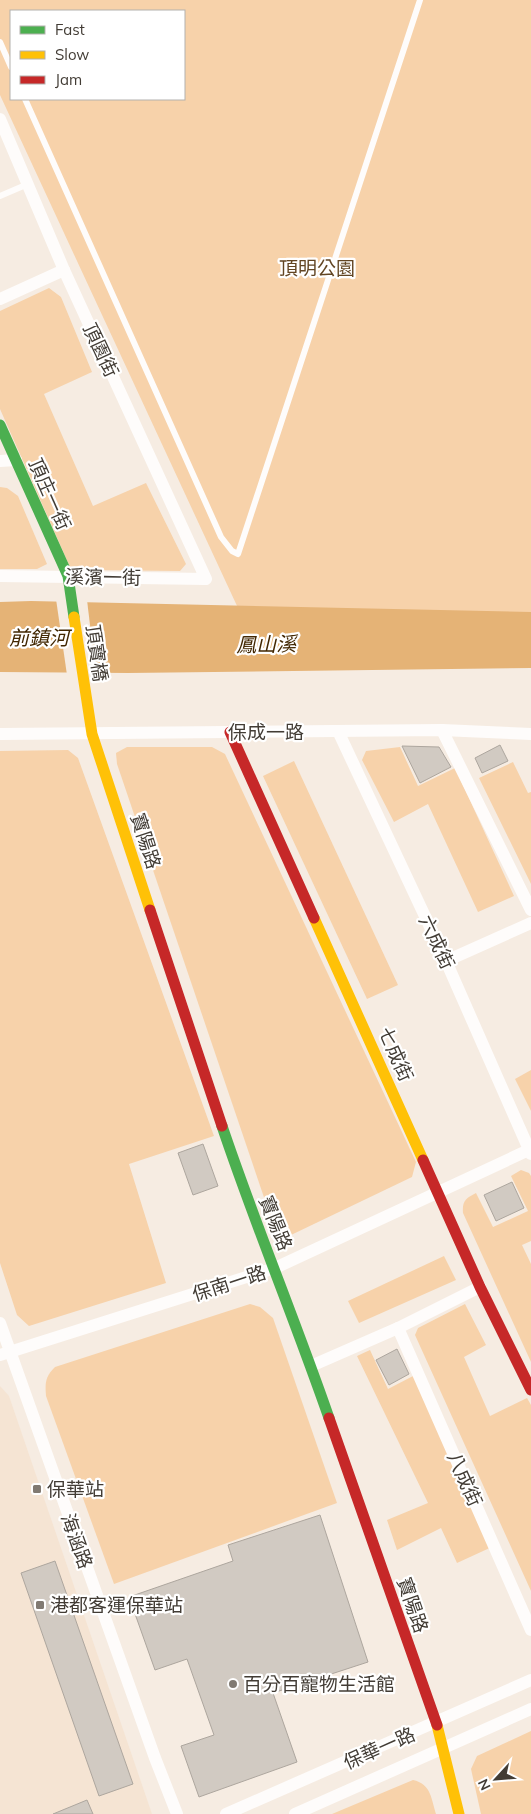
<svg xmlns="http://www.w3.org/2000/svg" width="531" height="1814" font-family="Mulish,'Noto Sans TC',sans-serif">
<rect width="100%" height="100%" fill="#f6ece2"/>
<!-- built -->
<path fill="#f5e4d3" d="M0 1386 9 1396 152 1814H0Z"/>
<!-- green -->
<g fill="#f7d2aa" fill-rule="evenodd">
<path d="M0 0H531V622L244 621 0 95ZM11 11H184V99H11Z"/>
<path d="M49 288 61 297 92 372 44 394 93 506 146 483 186 564 180 571 85 570 70 567 0 409V311Z"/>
<path d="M0 487 7 488 18 496 47 564 37 569H0Z"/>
<path d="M127 747H212L225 754 416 1162 412 1177 291 1235 279 1232 271 1218 117 764 116 753Z"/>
<path d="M400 747 418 786 455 768 514 896 478 912 428 804 394 822 362 760 366 751Z"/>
<path d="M68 750 78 758 214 1136 129 1164 166 1283 29 1326 17 1315 0 1263V751Z"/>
<path d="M294 761 398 985 367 999 263 776Z"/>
<path d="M513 762 528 793 531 792V884L479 778Z"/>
<path d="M531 1070V1111L515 1079Z"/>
<path d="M521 1170 529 1173 531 1176V1241L522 1245 531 1264V1362L463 1213C462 1201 466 1198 476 1193L493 1227 528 1211 511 1176Z"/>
<path d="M444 1256 456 1280 359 1323 348 1301Z"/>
<path d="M250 1304 260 1307 273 1318 337 1503 114 1584 46 1396C45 1383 45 1377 55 1367Z"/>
<path d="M465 1304 486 1345 464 1357 490 1416 527 1398 531 1405V1591L415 1335 418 1328Z"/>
<path d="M370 1350 388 1389 415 1375 494 1546 457 1563 441 1528 397 1550 387 1520 428 1503 357 1356Z"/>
<path d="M531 1731V1814H481L471 1769 477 1756Z"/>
<path d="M413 1780C431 1784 431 1798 436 1814H332Z"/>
</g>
<!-- water -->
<path fill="#e5b376" d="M31 601 531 612V668L128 673 0 672V602Z"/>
<!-- pier -->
<path fill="#f6ece2" d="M56 599 87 600 96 675H67Z"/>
<!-- building -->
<g fill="#d1cac2" stroke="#ada69e">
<path d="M500 745 508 761 482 773 475 758Z"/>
<path d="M402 746 439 747 451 767 420 783Z"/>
<path d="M203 1144 218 1186 193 1195 178 1153Z"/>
<path d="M512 1182 524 1208 496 1221 484 1195Z"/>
<path d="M397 1349 409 1374 389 1385 376 1360Z"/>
<path d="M320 1515 368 1662 273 1693 297 1762 199 1797 181 1746 214 1735 187 1659 155 1670 129 1597 233 1561 228 1545Z"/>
<path d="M55 1561 133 1784 99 1796 21 1573Z"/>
<path d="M87 1800 93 1814H53Z"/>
</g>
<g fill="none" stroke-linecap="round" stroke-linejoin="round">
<!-- lane -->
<g stroke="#fefcfb" stroke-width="6">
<path d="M0 42 11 67"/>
<path d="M25 99 221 537 232 551 238 554 420 0"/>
<path d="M0 196 28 184"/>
</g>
<!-- street -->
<g stroke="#fefcfb" stroke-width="12">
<path d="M0 119 64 270 206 579 0 576"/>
<path d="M0 299 64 270"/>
<path d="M0 461 16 460"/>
<path d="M442 730 531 910"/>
<path d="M338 731 446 961 531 1154"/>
<path d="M0 734 442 730 531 734"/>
<path d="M446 961 531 923"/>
<path d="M0 1323 155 1758 177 1814"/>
<path d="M398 1328 531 1630"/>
<path d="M0 1355 275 1268 531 1149"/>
<path d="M311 1366 398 1328 480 1287"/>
<path d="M226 1814 531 1680"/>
<path d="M295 1814 531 1709"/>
</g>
<!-- fast -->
<g stroke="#4caf50" stroke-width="11">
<path d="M0 425 68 576 74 617"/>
<path d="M222 1126C255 1224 295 1320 329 1418"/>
</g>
<!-- slow -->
<g stroke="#ffc107" stroke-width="11">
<path d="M74 617 92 734 150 910"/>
<path d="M314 918 423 1160"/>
<path d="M437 1725 459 1814"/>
</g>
<!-- jam -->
<g stroke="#c62828" stroke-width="11">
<path d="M230 732 314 918"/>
<path d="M150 910 222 1126"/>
<path d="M423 1160 480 1287 531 1390"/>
<path d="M329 1418 437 1725"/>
</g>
</g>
<!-- markers -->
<g fill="#817a72" stroke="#fff" stroke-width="2">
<rect x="32" y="1484" width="10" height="10" rx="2.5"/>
<rect x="35" y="1600" width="10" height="10" rx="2.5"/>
<circle cx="233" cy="1684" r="5"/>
</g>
<g text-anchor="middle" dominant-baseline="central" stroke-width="4.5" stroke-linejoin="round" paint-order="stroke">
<!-- park labels -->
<g font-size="19" fill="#624523" stroke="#fff">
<text x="317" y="268">頂明公園</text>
</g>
<!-- street labels -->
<g font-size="19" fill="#423c35" stroke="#fff">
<text transform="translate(101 350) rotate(65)">頂園街</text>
<text transform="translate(50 494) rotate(66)">頂庄一街</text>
<text transform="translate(103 577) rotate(1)">溪濱一街</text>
<text transform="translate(97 653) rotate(82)">頂寶橋</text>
<text x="266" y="732">保成一路</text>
<text transform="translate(146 841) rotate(72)">寶陽路</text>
<text transform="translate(437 942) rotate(65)">六成街</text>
<text transform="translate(396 1054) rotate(66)">七成街</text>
<text transform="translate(276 1223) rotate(68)">寶陽路</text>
<text transform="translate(229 1283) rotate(-18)">保南一路</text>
<text transform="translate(465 1479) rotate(66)">八成街</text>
<text transform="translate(77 1541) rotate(70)">海涵路</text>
<text transform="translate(413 1605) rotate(71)">寶陽路</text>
<text transform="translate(379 1748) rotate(-24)">保華一路</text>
</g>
<!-- poi labels -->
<g font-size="19" fill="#423c35" stroke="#fff" text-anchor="start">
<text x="47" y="1489">保華站</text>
<text x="50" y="1605">港都客運保華站</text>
<text x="243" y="1684">百分百寵物生活館</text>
</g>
<!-- water labels -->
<g font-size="20" font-style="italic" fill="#422702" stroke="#fff">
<text x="39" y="637">前鎮河</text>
<text transform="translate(266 644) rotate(-1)">鳳山溪</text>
</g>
</g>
<!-- legend -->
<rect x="10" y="10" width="175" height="90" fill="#ffffff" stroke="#b3b1ae"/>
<rect x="20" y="26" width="25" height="8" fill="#4caf50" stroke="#b3b1ae"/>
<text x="55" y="35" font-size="15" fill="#423c35">Fast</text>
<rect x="20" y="51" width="25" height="8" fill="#ffc107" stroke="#b3b1ae"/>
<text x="55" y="60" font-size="15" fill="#423c35">Slow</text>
<rect x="20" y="76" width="25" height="8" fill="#c62828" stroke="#b3b1ae"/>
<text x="55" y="85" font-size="15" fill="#423c35">Jam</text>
<!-- north arrow -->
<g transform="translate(496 1779) rotate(244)" stroke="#ffffff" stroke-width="4" paint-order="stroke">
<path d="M0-4L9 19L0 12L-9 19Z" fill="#423c35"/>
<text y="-8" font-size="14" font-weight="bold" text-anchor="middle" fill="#423c35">N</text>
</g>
</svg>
